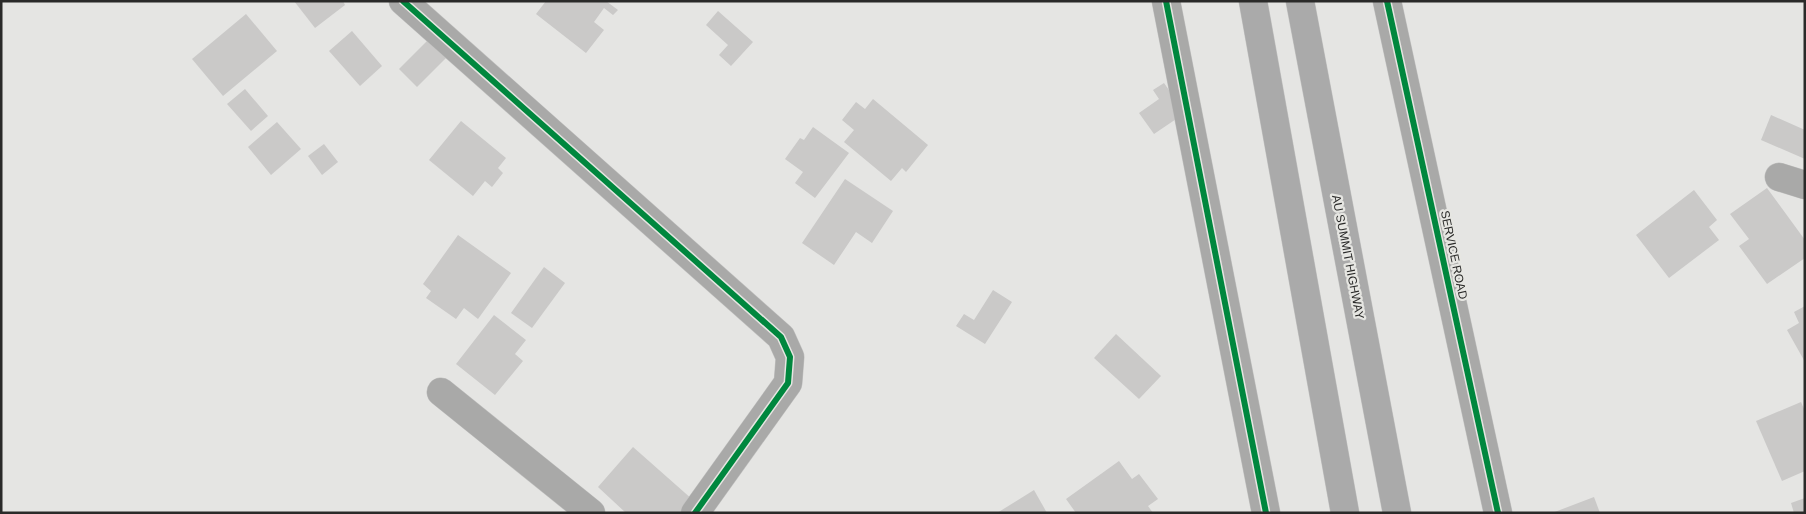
<svg xmlns="http://www.w3.org/2000/svg" width="1806" height="514" font-family="Helvetica,sans-serif">
<rect width="100%" height="100%" fill="#e5e5e3"/>
<!-- building -->
<g fill="#cac9c8">
<path d="M294 1H343L345 5 315 28Z"/>
<path d="M546 1H606L618 10 613 15 604 8 594 22 604 30 586 53 536 14Z"/>
<path d="M718 11 753 42 731 66 719 55 728 45 706 25Z"/>
<path d="M246 14 277 51 223 96 192 59Z"/>
<path d="M352 31 382 66 360 86 329 51Z"/>
<path d="M429 39 447 57 417 87 399 69Z"/>
<path d="M1164 83 1185 113 1154 134 1139 113 1159 99 1153 90Z"/>
<path d="M245 89 268 116 251 131 227 104Z"/>
<path d="M873 99 928 145 906 172 902 168 891 181 844 142 854 130 842 120 856 102 865 109Z"/>
<path d="M1771 115 1805 130V159L1761 140Z"/>
<path d="M461 121 506 158 498 168 503 173 492 187 485 181 473 196 429 160Z"/>
<path d="M277 122 301 149 271 175 248 147Z"/>
<path d="M813 127 849 153 815 198 795 183 803 172 785 159 800 138 804 140Z"/>
<path d="M324 144 338 162 322 175 308 156Z"/>
<path d="M845 179 893 211 872 243 856 232 834 265 802 243Z"/>
<path d="M1767 188 1805 240V258L1767 284 1739 246 1749 239 1730 214Z"/>
<path d="M1694 190 1717 220 1709 227 1719 240 1669 278 1636 235Z"/>
<path d="M458 235 511 273 478 319 464 308 456 319 426 298 431 291 423 284Z"/>
<path d="M544 267 565 283 532 328 511 313Z"/>
<path d="M993 290 1012 302 985 344 956 326 964 314 974 320Z"/>
<path d="M1805 306V362L1787 330 1799 323 1794 312Z"/>
<path d="M494 315 526 340 515 354 523 361 495 395 456 364Z"/>
<path d="M1116 334 1161 376 1139 399 1094 358Z"/>
<path d="M1801 402 1805 411V471L1782 481 1756 421Z"/>
<path d="M633 447 693 500 682 513H626L598 487Z"/>
<path d="M1119 461 1132 479 1139 474 1158 499 1148 506 1153 513H1076L1066 499Z"/>
<path d="M1034 490 1047 513H997Z"/>
<path d="M1594 497 1600 513H1552Z"/>
<path d="M1805 498V513H1794L1791 503Z"/>
</g>
<g fill="none" stroke-linecap="round" stroke-linejoin="round">
<!-- minor casing -->
<g stroke="#c3c3c2" stroke-width="29">
<g id="minor">
<path d="M403 1 781 337 790 357 788 383 695 513"/>
<path d="M1166 1 1266 513"/>
<path d="M1387 1 1498 513"/>
<path d="M1779 177 1805 185"/>
<path d="M441 392 591 513"/>
</g>
</g>
<!-- primary casing -->
<g stroke="#c3c3c2" stroke-width="29">
<g id="primary">
<path d="M1253 1 1345 513"/>
<path d="M1300 1 1397 513"/>
</g>
</g>
<!-- minor -->
<use href="#minor" stroke="#a9a9a8" stroke-width="28"/>
<!-- primary -->
<use href="#primary" stroke="#aaa" stroke-width="28"/>
<!-- cycleway casing -->
<g stroke="#e6e6e2" stroke-width="9">
<g id="cycleway">
<path d="M403 1 781 337 790 357 788 383 695 513"/>
<path d="M1166 1 1266 513"/>
<path d="M1387 1 1498 513"/>
</g>
</g>
<!-- cycleway -->
<use href="#cycleway" stroke="#00873e" stroke-width="6"/>
</g>
<g text-anchor="middle" dominant-baseline="central" stroke-width="4.5" stroke-linejoin="round" paint-order="stroke">
<!-- street labels -->
<g font-size="12" fill="#2a2a29" stroke="#e6e6e2">
<text transform="translate(1454 255) rotate(78)">SERVICE ROAD</text>
<text transform="translate(1348 257) rotate(79)">AU SUMMIT HIGHWAY</text>
</g>
</g>
<!-- border -->
<rect width="1806" height="514" fill="none" stroke="#2a2a29" stroke-width="5"/>
</svg>
